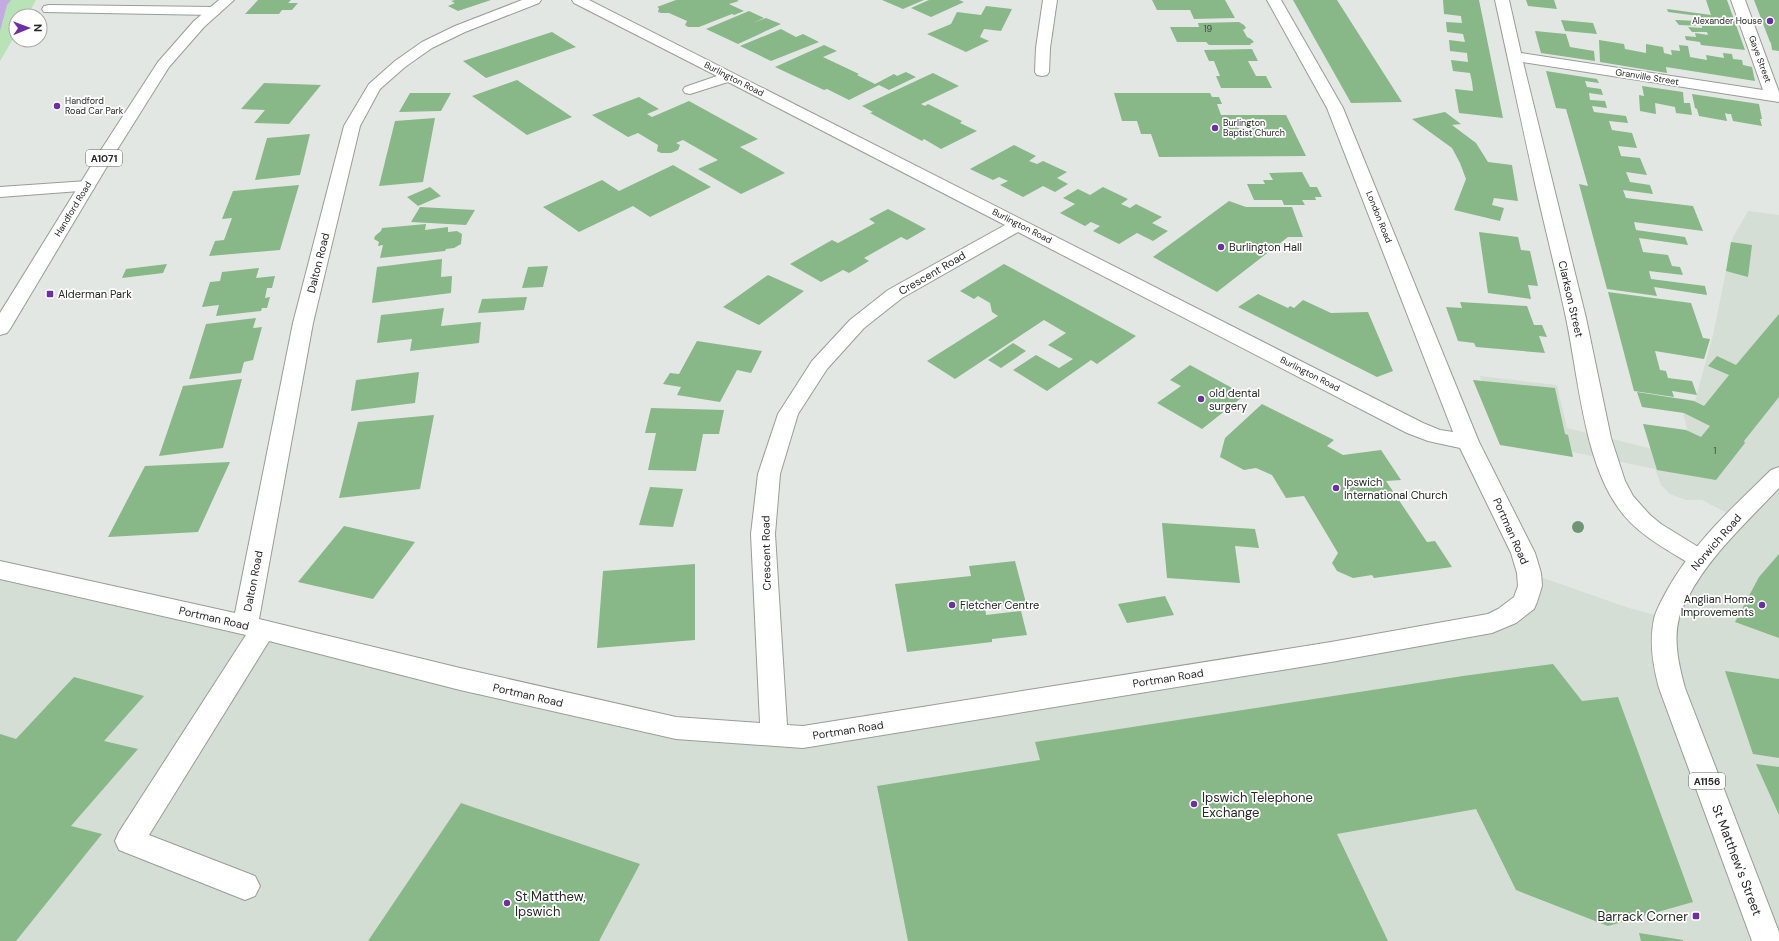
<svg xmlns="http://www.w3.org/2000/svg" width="1779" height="941" font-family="'DM Sans',sans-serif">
<rect width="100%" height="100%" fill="#e3e7e3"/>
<!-- built -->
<path fill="#d4ded4" d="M1748 211 1779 215V941H0V572L451 685 774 736 1507 616 1529 573 1629 608 1666 618 1737 518 1702 500H1686L1670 494 1661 485 1655 469 1503 438 1480 376 1557 385 1567 428 1649 448 1694 455 1679 398 1695 401 1713 335 1733 237Z"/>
<!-- green -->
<path fill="#b7e3b7" d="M0 0H36L27 16H16V34L0 61Z"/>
<!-- water -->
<path fill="#c3aae2" d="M0 0H11L7 5 0 31Z"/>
<!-- building -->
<g fill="#88b788">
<path d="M258 0H291L288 3H298L292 10H282L279 14H245Z"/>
<path d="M455 0H491L458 11 448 6 455 3 451 1Z"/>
<path d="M676 0H737L739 1 729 4 744 11 734 15 732 14 699 27H688L685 25 687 21 669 13H661L658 12 659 8 657 7Z"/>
<path d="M882 0H924L903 9Z"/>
<path d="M929 0H959L964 2 931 17 911 8Z"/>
<path d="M1152 0H1225L1235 18 1194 19 1190 10H1157Z"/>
<path d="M1293 0H1337L1402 102 1351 103Z"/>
<path d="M1443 0H1479L1503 118 1459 113 1455 89 1473 91 1472 82 1470 73 1453 71 1451 60 1468 62 1467 53 1450 51 1449 40 1465 42 1463 34 1447 32 1446 22 1462 23 1461 16 1444 14Z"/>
<path d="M1526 0H1554L1557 9 1528 6Z"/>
<path d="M1706 0H1727L1745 50 1701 45 1700 42 1686 40 1685 36 1696 37 1695 33 1708 35 1707 32H1692L1688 27 1702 28V26L1679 25 1675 20 1700 21 1699 16 1668 12 1667 9 1711 15Z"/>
<path d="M1754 0H1779V51L1772 50 1771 43 1770 42Z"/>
<path d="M986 6 1012 9 1001 31 984 29 980 37 989 41 966 52 927 34 951 24 957 12 981 15Z"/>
<path d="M749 11 764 18 755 22 766 18 781 24 738 44 706 29Z"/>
<path d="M1561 20 1593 23 1597 34 1565 31Z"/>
<path d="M1239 22 1244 25 1246 28 1243 30 1247 37 1251 39 1254 42 1250 44 1251 45H1209L1206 42H1177L1170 27H1199L1198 23Z"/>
<path d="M781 29 796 37 803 34 819 42 771 61 740 46Z"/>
<path d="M1535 31 1566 34 1570 47 1594 51 1595 61 1541 53Z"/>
<path d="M552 32 576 47 486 78 463 61Z"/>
<path d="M1599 40 1624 44 1625 49 1646 53V44L1663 47 1664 53 1672 55 1671 50 1680 51 1679 45 1688 46 1690 57 1707 60 1706 55 1724 58 1723 53 1732 54 1733 59 1742 60 1743 65 1752 67 1755 81 1666 67 1667 73 1600 62Z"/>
<path d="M824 45 837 51 823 57 859 74 857 75 875 84 894 74 897 76 906 72 916 77 889 90 879 85 849 100 827 89 824 90 775 67Z"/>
<path d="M1252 49 1258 61H1248L1256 76H1266L1272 88H1221L1216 76H1220L1214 61H1209L1204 50Z"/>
<path d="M1546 71 1597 79 1599 83 1585 81 1587 87 1601 89 1603 95 1589 93 1590 100 1605 101 1607 108 1592 106 1594 112 1626 116 1628 123 1609 121 1612 130 1632 133 1637 148 1618 146 1621 156 1640 158 1647 175 1626 172 1630 182 1650 185 1653 194 1623 190 1626 198 1693 206 1703 231 1634 222 1636 230 1685 237 1688 245 1639 238 1643 252 1668 255 1672 266 1680 267 1683 275 1649 271 1651 279 1705 286 1707 295 1654 287 1657 296 1607 289 1579 184 1588 186 1566 109 1556 108Z"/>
<path d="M933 73 959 86 921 104 925 106 928 104 962 121 960 123 977 131 941 149 924 139 922 141 870 113 873 112 862 106Z"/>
<path d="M517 80 572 117 527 135 472 96Z"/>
<path d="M264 83 321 85 289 124 254 123 265 110 241 109Z"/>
<path d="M1642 86 1683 92 1684 103H1690L1692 115 1676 113 1675 107 1655 103 1656 114 1640 111 1639 95 1644 96Z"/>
<path d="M410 93H451L441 111 399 112Z"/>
<path d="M1114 93H1210L1212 97H1219L1222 104H1217L1221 115H1286L1306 156 1159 157 1151 134H1141L1137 121H1122Z"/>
<path d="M1692 94 1759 104 1762 119H1760L1762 126 1733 121 1731 114H1728L1725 113 1727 121 1699 116 1697 109 1695 108Z"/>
<path d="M639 97 659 109 647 114 652 117 689 101 758 139 740 147 785 173 741 194 698 169 718 160 683 140 676 143 680 145 678 150 671 153H661L657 151 658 145 638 133 628 137 592 115Z"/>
<path d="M1445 112 1461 124 1452 125 1476 143 1488 162 1512 165 1518 201 1494 198 1492 205 1504 208 1500 221 1454 210 1466 179 1460 163 1452 148 1412 119Z"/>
<path d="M435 118 423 182 379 186 395 121Z"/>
<path d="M310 134 300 175 255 180 267 138Z"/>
<path d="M1014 145 1036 156 1029 161 1037 164 1043 161 1067 172 1057 178 1068 184 1055 192 1043 186 1023 197 1000 185 1008 181 999 177 993 180 970 169Z"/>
<path d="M673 165 711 187 650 217 633 206 579 232 543 207 602 180 619 191Z"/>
<path d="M1302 172 1310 187H1317L1322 197H1315L1316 200H1302L1305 205H1284L1282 200H1254L1247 184H1265L1263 180H1273L1269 173Z"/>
<path d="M299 185 280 250 209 256 215 241 224 240 232 218 222 219 233 191Z"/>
<path d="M430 187 441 196 418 206 407 197Z"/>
<path d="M1103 187 1128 199 1121 204 1130 208 1136 204 1162 217 1152 223 1168 231 1153 241 1137 233 1119 244 1093 231 1100 226 1091 222 1085 226 1060 213 1075 204 1063 198 1078 189 1090 195Z"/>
<path d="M1229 201 1246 207H1292L1303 237H1288L1217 292 1153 257Z"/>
<path d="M420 207 475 210 466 225 411 222Z"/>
<path d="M888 209 926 229 907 240 901 237 864 258 869 261 849 273 843 270 821 282 790 264 832 240 838 243 875 223 869 219Z"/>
<path d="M426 224 425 230 448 227V232L457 231 462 234 461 244 454 248 446 249 445 251 380 258 383 245 378 246 379 242 374 239 375 236 381 231 382 228Z"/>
<path d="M1479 232 1518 237 1521 250 1530 251 1538 286 1528 285 1531 299 1488 293Z"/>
<path d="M1731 242 1752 245 1748 277 1726 271Z"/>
<path d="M442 259 441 277 452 276 451 293 372 303 377 267Z"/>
<path d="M167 264 163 273 122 278 126 269Z"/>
<path d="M1004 264 1072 301 1136 336 1097 364 1091 360 1047 391 1013 370 1036 355 1059 368 1073 359 1048 345 1066 333 1044 320 955 379 927 361 998 316 992 312 990 303 978 296 974 299 960 291Z"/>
<path d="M548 266 543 287 522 288 528 267Z"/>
<path d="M259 268 256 278 275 276 272 288H267L265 298 270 297 267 308H262L261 311 216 316 219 305 202 307 210 282 220 281 222 272Z"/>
<path d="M768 275 804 291 759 325 723 307Z"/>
<path d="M1608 292 1691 303 1703 338 1710 339 1704 359 1655 351 1660 370 1666 371 1668 378 1692 381 1697 395 1672 391 1674 397 1634 391Z"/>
<path d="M1258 294 1288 308 1290 306 1294 308 1303 300 1331 313 1368 312 1393 371 1377 377 1238 307Z"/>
<path d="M527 297 524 310 478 313 482 299Z"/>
<path d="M1460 302 1527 306 1534 325H1542L1547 337 1539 336 1545 353 1476 347 1474 343 1458 341 1446 307 1462 308Z"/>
<path d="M444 308 441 326 481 322 479 343 410 351 412 339 377 343 381 315Z"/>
<path d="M1779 314V397L1744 441 1745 443 1716 480 1657 470 1643 424 1686 430 1701 437 1710 426 1684 413 1642 407 1637 392 1694 401 1704 406 1729 375 1708 366 1717 356 1736 365Z"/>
<path d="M256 318 253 328 262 327 253 360 244 362 241 373 189 379 206 324Z"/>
<path d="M697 341 762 351 751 373 737 370 720 402 677 395 681 387 663 384 670 373 679 374Z"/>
<path d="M1013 343 1026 351 1001 368 988 360Z"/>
<path d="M1190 365 1245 395 1202 429 1157 403 1181 386 1170 380Z"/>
<path d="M419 372 415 403 351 411 356 380Z"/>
<path d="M242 379 223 448 159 456 183 386Z"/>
<path d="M1473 380 1555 388 1565 434 1568 435 1573 457 1500 445Z"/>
<path d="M1262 404 1334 440 1327 446 1343 455 1381 450 1401 480 1386 481 1427 542 1435 541 1452 567 1374 578 1372 575 1353 578 1337 571 1332 563 1338 553 1304 496 1286 498 1272 475 1256 468 1244 470 1220 457 1225 438Z"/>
<path d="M651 408 724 410 719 434H703L696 471 648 470 656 433H645Z"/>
<path d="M434 415 420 489 339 498 358 422Z"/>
<path d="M230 462 198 532 108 537 145 466Z"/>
<path d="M650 487 683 489 673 527 639 525Z"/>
<path d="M1162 523 1255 529 1259 548 1235 546 1240 583 1167 578Z"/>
<path d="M344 526 415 542 373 599 298 582Z"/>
<path d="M1779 554V638L1735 622 1759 577Z"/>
<path d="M1015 561 1026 603 985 607 986 615 1021 611 1027 635 992 639V642L907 652 895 584 971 576 969 566Z"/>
<path d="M695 564V640L597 648 603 571Z"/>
<path d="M1165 596 1174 615 1127 623 1118 604Z"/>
<path d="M1553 664 1582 701 1618 697 1693 902 1608 926 1516 890 1476 809 1337 834 1388 941H908L877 786 1040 760 1035 742 1463 676Z"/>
<path d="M1725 671 1779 679V758L1753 754Z"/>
<path d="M74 677 144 696 104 741 138 749 71 826 102 834 16 941H0V734L16 739Z"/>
<path d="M1756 764 1779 767V815L1770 795Z"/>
<path d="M461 803 640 864 599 941H368Z"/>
<path d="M1639 933 1683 940V941H1641Z"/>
</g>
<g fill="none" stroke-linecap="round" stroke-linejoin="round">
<!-- minor casing -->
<g stroke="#999d99" stroke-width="2">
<g id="minor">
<path d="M522 0H541L539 3 465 32 432 48 405 67 380 89 360 126 313 323 259 619 460 668 676 717 760 723 751 534 758 474 778 414 812 361 850 320 888 290 1005 225 728 82 690 94 685 93 683 90 685 87 717 76 574 3 572 0H589L1423 423 1440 430 1453 432 1327 108 1267 0H1281L1343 108 1479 442 1535 553 1541 573 1542 586 1537 602 1534 609 1516 623 1492 633 1331 662 803 748 676 739 460 690 269 641 149 835 255 876 260 886 255 896 245 900 119 850 115 841 119 832 246 635 0 579V561L235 613 293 323 344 126 369 84 395 61 422 42 455 26ZM1018 232 1407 433 1428 441 1460 448 1511 553 1517 573 1518 586 1514 597 1498 609 1488 614 1331 642 803 726 787 725 775 534 780 474 798 414 827 369 864 328 902 298Z"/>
<path d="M1043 0H1057L1050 48 1049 72 1047 75 1042 76 1037 75 1035 72 1036 48Z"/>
<path d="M1495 0H1509L1521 53 1763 90 1731 0H1745L1779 92V102L1523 62 1586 318 1611 438 1625 481 1633 496 1650 515 1661 524 1708 553 1712 559 1708 565 1700 568 1692 565C1664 548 1635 533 1617 506 1584 459 1578 375 1566 318 1557 275 1546 232 1536 188 1522 126 1509 63 1495 0Z"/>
<path d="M49 5 214 7 219 8 221 11 219 14 214 15 44 12 42 9 44 6Z"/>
<path d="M87 181 93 182 95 186 93 190 0 197V187Z"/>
</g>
</g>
<!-- major casing -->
<g stroke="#999d99" stroke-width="2">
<g id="major">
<path d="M219 0H234L204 27 169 67 115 153 10 329 7 333 0 335V313L99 153 158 62 194 21Z"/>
<path d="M1779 467V488C1746 523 1709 556 1687 599 1684 605 1680 612 1679 618 1673 641 1679 666 1685 688L1779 932V941H1752L1659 688C1653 666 1649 642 1654 619 1656 610 1661 602 1665 594 1691 545 1732 508 1771 470Z"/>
</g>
</g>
<!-- minor -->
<use href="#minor" fill="#fff" fill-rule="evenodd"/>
<!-- major -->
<use href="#major" fill="#fff" fill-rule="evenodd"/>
</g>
<!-- trees -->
<circle fill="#6f9673" cx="1578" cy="527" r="6"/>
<!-- markers -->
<g fill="#6e2fa4" stroke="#fff" stroke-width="1.5">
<circle cx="1770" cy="21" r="4"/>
<circle cx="57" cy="106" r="4"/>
<circle cx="1215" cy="128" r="4"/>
<circle cx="1221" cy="247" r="4"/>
<rect x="46" y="290" width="8" height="8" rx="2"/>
<circle cx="1201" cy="399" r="4"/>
<circle cx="1336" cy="488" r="4"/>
<circle cx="952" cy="605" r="4"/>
<circle cx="1762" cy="605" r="4"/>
<circle cx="1194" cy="804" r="4"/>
<circle cx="507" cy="903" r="4"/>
<rect x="1692" y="912" width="8" height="8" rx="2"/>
</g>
<g text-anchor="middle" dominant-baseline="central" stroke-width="3.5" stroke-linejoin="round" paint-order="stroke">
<!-- far-poi labels -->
<g font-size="9" fill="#272927" stroke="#fff" text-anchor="start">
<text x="1762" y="21" text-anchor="end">Alexander House</text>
<text x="65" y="101">Handford<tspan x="65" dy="10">Road Car Park</tspan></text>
<text x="1223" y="123">Burlington<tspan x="1223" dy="10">Baptist Church</tspan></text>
</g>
<!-- number labels -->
<g font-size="9" fill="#3f4c3f">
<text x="1208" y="29">19</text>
<text x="1715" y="451">1</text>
</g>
<!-- far-street labels -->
<g font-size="9" fill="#272927" stroke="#fff">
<text transform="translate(1760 59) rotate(70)">Gaye Street</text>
<text transform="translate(1647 77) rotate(9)">Granville Street</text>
<text transform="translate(734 79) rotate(27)">Burlington Road</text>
<text transform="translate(73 209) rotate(-59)">Handford Road</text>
<text transform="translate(1379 217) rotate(68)">London Road</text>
<text transform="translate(1022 226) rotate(27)">Burlington Road</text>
<text transform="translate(1310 374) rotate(27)">Burlington Road</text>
</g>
<!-- shield labels -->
<g fill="#fff" stroke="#686968" stroke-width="1">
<rect x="86" y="150" width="36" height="16" rx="3"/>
<rect x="1689" y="773" width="36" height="16" rx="3"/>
</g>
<g font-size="10" font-weight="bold" fill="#272927">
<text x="104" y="158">A1071</text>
<text x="1707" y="781">A1156</text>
</g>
<!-- poi labels -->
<g font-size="11" fill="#272927" stroke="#fff" text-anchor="start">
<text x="1229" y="247">Burlington Hall</text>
<text x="58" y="294">Alderman Park</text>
<text x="1209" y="393">old dental<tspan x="1209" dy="13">surgery</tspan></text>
<text x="1344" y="482">Ipswich<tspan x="1344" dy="13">International Church</tspan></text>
<text x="1754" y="599" text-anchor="end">Anglian Home<tspan x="1754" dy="13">Improvements</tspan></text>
<text x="960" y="605">Fletcher Centre</text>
</g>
<!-- street labels -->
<g font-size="11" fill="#272927" stroke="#fff">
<text transform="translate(318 263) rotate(-76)">Dalton Road</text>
<text transform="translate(932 273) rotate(-30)">Crescent Road</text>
<text transform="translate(1571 299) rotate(77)">Clarkson Street</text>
<text transform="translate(1511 531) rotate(66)">Portman Road</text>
<text transform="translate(1716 542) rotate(-49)">Norwich Road</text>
<text transform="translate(766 553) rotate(-91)">Crescent Road</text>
<text transform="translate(253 581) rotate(-79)">Dalton Road</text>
<text transform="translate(214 618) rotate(13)">Portman Road</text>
<text transform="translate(1168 678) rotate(-9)">Portman Road</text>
<text transform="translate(528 695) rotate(13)">Portman Road</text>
<text transform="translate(848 730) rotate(-9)">Portman Road</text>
</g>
<!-- near-poi labels -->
<g font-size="13" fill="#272927" stroke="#fff" text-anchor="start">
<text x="1202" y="797">Ipswich Telephone<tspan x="1202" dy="15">Exchange</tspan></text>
<text x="515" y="896">St Matthew,<tspan x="515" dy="15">Ipswich</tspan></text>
<text x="1688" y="916" text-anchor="end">Barrack Corner</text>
</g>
<!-- near-street labels -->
<g font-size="13" fill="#272927" stroke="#fff">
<text transform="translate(1737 860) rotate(69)">St Matthew's Street</text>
</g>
</g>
<!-- north arrow -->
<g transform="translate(28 28) rotate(89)"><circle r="19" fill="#ffffff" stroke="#a9a9a9"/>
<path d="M0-3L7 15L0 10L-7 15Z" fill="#6e2fa4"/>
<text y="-6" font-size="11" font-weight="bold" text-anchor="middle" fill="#272927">N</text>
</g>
</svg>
